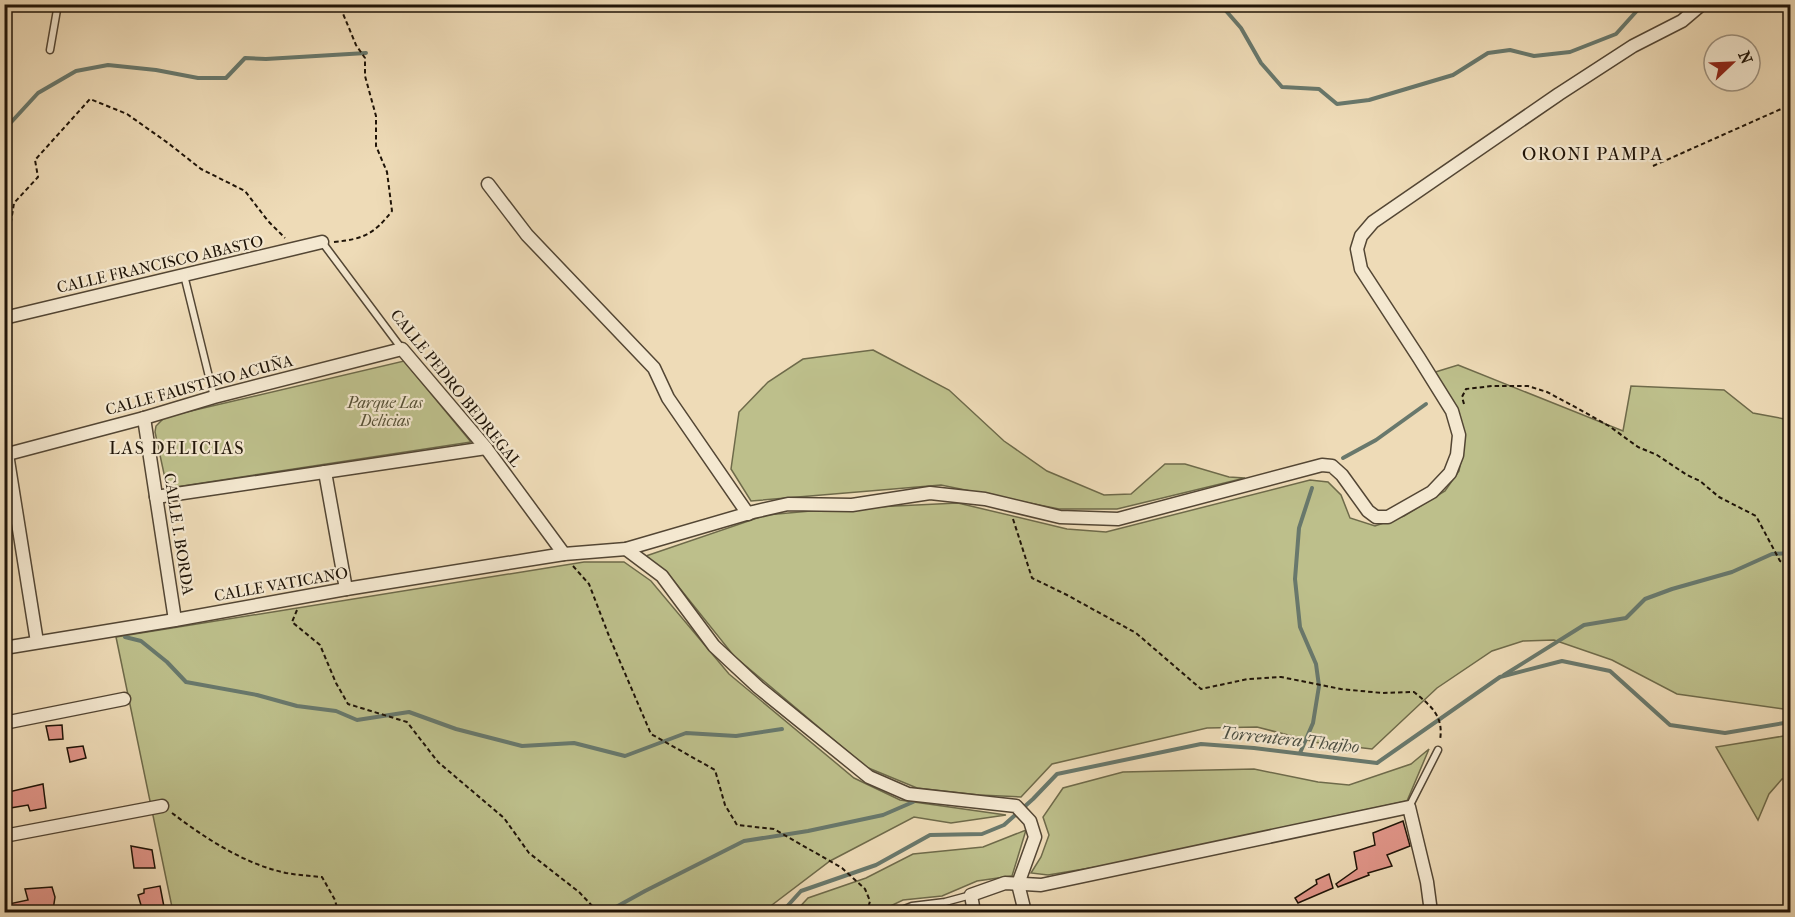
<svg xmlns="http://www.w3.org/2000/svg" width="1795" height="917" font-family="'IM FELL French Canon',serif">
<rect width="100%" height="100%" fill="#eedbb7"/>
<filter id="stains"><feTurbulence type="fractalNoise" baseFrequency=".00333" numOctaves="4"/><feColorMatrix values="0 0 0 0 .2 0 0 0 0 .09 0 0 0 0 .02 0 0 0 .5 -.17"/></filter>
<radialGradient id="worn" r=".72"><stop offset=".6" stop-color="#630" stop-opacity="0"/><stop offset="1" stop-color="#630" stop-opacity=".3"/></radialGradient>
<!-- green -->
<g fill="#bdbf8b" stroke="#6e6a4a" stroke-width="1.5">
<path d="M873 350 949 390 1004 441 1047 471 1104 495 1131 494 1165 464H1185L1229 477 1245 478 1117 509H1059L941 485 751 501 731 469 739 412 768 382 803 359Z"/>
<path d="M404 361 471 442 176 487 166 483 155 432 156 426 165 417Z"/>
<path d="M1458 365 1623 431 1631 386 1724 390 1753 413 1790 420V708L1784 709 1677 694 1612 660 1554 640 1523 641 1492 651 1437 688 1372 749 1319 743 1257 727 1207 728 1052 764 1021 797 979 795 917 788 866 767 734 656 666 571 643 557 766 515 833 509 958 503 1067 529 1106 532 1310 480 1328 482 1341 495 1350 518 1375 526 1404 516 1445 491 1459 471 1465 439 1456 415 1429 374Z"/>
<path d="M584 562H624L651 581 729 674 854 778 900 800 1006 815 951 823 914 817 830 861 772 905 767 912H173L116 637Z"/>
<path d="M1790 735V779H1782L1769 794 1758 820 1716 747Z"/>
<path d="M1429 749 1407 801 1108 865 1048 875 1031 873 1041 857 1049 835 1043 817 1063 788 1123 772 1254 769 1318 782 1349 785 1411 764Z"/>
<path d="M1026 830 1012 876 977 881 942 896 903 900 878 912H795L808 898 866 878 913 854 983 847Z"/>
</g>
<g fill="none" stroke-linecap="round" stroke-linejoin="round">
<!-- stream -->
<g stroke="#68786c" stroke-width="4">
<path d="M1220 4 1241 28 1261 63 1282 87 1319 89 1337 104 1369 100 1453 75 1488 53 1510 50 1534 56 1570 52 1616 34 1643 4"/>
<path d="M4 130 38 93 76 71 108 65 156 70 198 78H226L245 58 266 59 366 53"/>
<path d="M1343 458 1376 440 1426 404"/>
<path d="M125 637 141 641 167 662 186 682 257 695 297 706 336 711 357 720 409 712 456 729 522 746 574 743 625 756 686 733 736 736 782 729"/>
<path d="M1504 675 1584 625 1626 618 1645 599 1672 589 1732 572 1772 554 1790 553"/>
<path d="M1300 753 1313 723 1319 686 1316 664 1300 627 1295 579 1299 528 1312 488"/>
<path d="M607 912 645 891 744 841 808 831 883 815 913 802"/>
<path d="M782 912 801 891 876 865 930 835 982 834 1004 825 1033 799 1057 774 1201 744 1254 748 1377 763 1500 677 1562 661 1610 671 1670 725 1725 733 1790 722"/>
</g>
</g>
<!-- building -->
<g fill="#e19589" stroke="#1f1408" stroke-width="1.5">
<path d="M62 725 63 739 49 740 46 726Z"/>
<path d="M83 746 86 758 70 762 67 748Z"/>
<path d="M43 784 46 808 30 811 28 805 4 809V793Z"/>
<path d="M1403 821 1410 846 1387 855 1392 866 1368 873 1369 875 1338 887 1336 884 1357 869 1354 852 1375 845 1373 833Z"/>
<path d="M131 846 152 850 155 868H134Z"/>
<path d="M1329 874 1333 888 1298 903 1295 898 1317 884 1316 880Z"/>
<path d="M160 886 165 912H143L138 895 144 893V889Z"/>
<path d="M52 887 55 897 53 910 4 912V905L28 900 25 889Z"/>
</g>
<g fill="none" stroke-linecap="round" stroke-linejoin="round">
<!-- lane casing -->
<g stroke="#534634" stroke-width="9">
<g id="lane">
<path d="M50 50 58 4"/>
<path d="M322 242 402 349"/>
<path d="M184 275 214 397"/>
<path d="M1409 807 1438 750"/>
<path d="M897 912 912 906 945 902 971 895"/>
</g>
</g>
<!-- street casing -->
<g stroke="#534634" stroke-width="15">
<g id="street">
<path d="M488 184 527 235 654 368 668 398 748 514"/>
<path d="M4 318 322 242"/>
<path d="M144 418 175 620"/>
<path d="M7 454 37 642"/>
<path d="M4 455 144 418 214 397 402 349 486 448 564 554"/>
<path d="M325 472 346 589"/>
<path d="M156 497 486 448"/>
<path d="M626 549 662 576 714 646 758 687 869 777 908 794 1016 806 1030 821 1035 837 1018 884 1025 912"/>
<path d="M4 648 175 620 346 589 564 554 626 549 753 512 788 504 852 505 930 493 985 499 1060 517 1118 519 1322 465 1332 466 1342 475 1368 511 1376 517H1388L1432 492 1450 473 1457 455 1459 435 1452 411 1419 358 1361 269 1357 249 1361 236 1373 222 1559 94 1633 46 1682 21 1702 4"/>
<path d="M4 723 124 699"/>
<path d="M4 836 162 806"/>
<path d="M974 912 971 895 1005 883 1041 885 1409 807 1427 882 1431 912"/>
</g>
</g>
<!-- path -->
<g stroke="#1f1408" stroke-width="2" stroke-dasharray="4.5 3" stroke-linecap="butt">
<path d="M1653 166 1790 105"/>
<path d="M4 236 10 228 14 203 38 177 35 160 90 99 127 114 168 143 201 169 245 191 268 221 285 238"/>
<path d="M334 242C364 239 374 234 392 211L387 172 376 146V116L365 76V58L356 45 339 4"/>
<path d="M1464 404 1462 397 1466 389 1492 386H1528L1547 392 1577 408 1609 426 1638 447 1657 455 1687 475 1700 481 1719 497 1756 516 1780 561 1790 567"/>
<path d="M1013 519 1032 578 1067 595 1136 633 1201 689 1248 679 1281 677 1341 689 1382 693 1414 692C1431 706 1444 716 1440 740"/>
<path d="M573 566 589 584 609 636 651 734 715 770 725 805 737 825 774 829 842 868 865 889 870 901 867 912"/>
<path d="M297 610 292 622 320 645 336 683 348 704 407 722 438 762 504 818 529 853 579 892 598 912"/>
<path d="M172 813C205 838 244 864 286 873 298 875 310 876 322 877L335 900 338 912"/>
</g>
<!-- lane -->
<use href="#lane" stroke="#f4e8d0" stroke-width="6"/>
<!-- street -->
<use href="#street" stroke="#f4e8d0" stroke-width="12"/>
</g>
<g text-anchor="middle" dominant-baseline="central" stroke-width="4.5" stroke-linejoin="round" paint-order="stroke">
<!-- street labels -->
<g font-size="16" fill="#1f1408" stroke="#f4e8d0">
<text transform="translate(160 264) rotate(-13)">CALLE FRANCISCO ABASTO</text>
<text transform="translate(199 385) rotate(-15)">CALLE FAUSTINO ACUÑA</text>
<text transform="translate(456 388) rotate(51)">CALLE PEDRO BEDREGAL</text>
<text transform="translate(179 534) rotate(81)">CALLE I. BORDA</text>
<text transform="translate(281 584) rotate(-10)">CALLE VATICANO</text>
</g>
<!-- park labels -->
<g font-size="16" font-style="italic" fill="#565036" stroke="#f4e8d0">
<text x="385" y="402">Parque Las<tspan x="385" dy="18">Delicias</tspan></text>
</g>
<!-- neighbourhood labels -->
<g font-size="18" letter-spacing="1.5" fill="#1f1408" stroke="#f4e8d0">
<text x="1593" y="154">ORONI PAMPA</text>
<text x="177" y="448">LAS DELICIAS</text>
</g>
<!-- water labels -->
<g font-size="18" font-style="italic" fill="#4a4e42" stroke="#f4e8d0">
<text transform="translate(1290 740) rotate(6)">Torrentera Thajho</text>
</g>
</g>
<!-- margin -->
<rect width="1795" height="917" fill="none" stroke="#eedbb7" stroke-width="24"/>
<rect x="6" y="6" width="1783" height="905" fill="none" stroke="#1f1408" stroke-width="3"/>
<rect x="12" y="12" width="1771" height="893" fill="none" stroke="#1f1408" stroke-width="1.5"/>
<!-- north arrow -->
<g transform="translate(1732 63) rotate(67)"><circle r="28" fill="#f4e8d0" stroke="#9f9380" stroke-width="1.5"/>
<path d="M0-4.5L10 22L0 15L-10 22Z" fill="#8f2418"/>
<text y="-9" font-size="16" font-weight="bold" text-anchor="middle" fill="#1f1408">N</text>
</g>
<rect width="100%" height="100%" filter="url(#stains)"/>
<rect width="100%" height="100%" fill="url(#worn)"/>
</svg>
